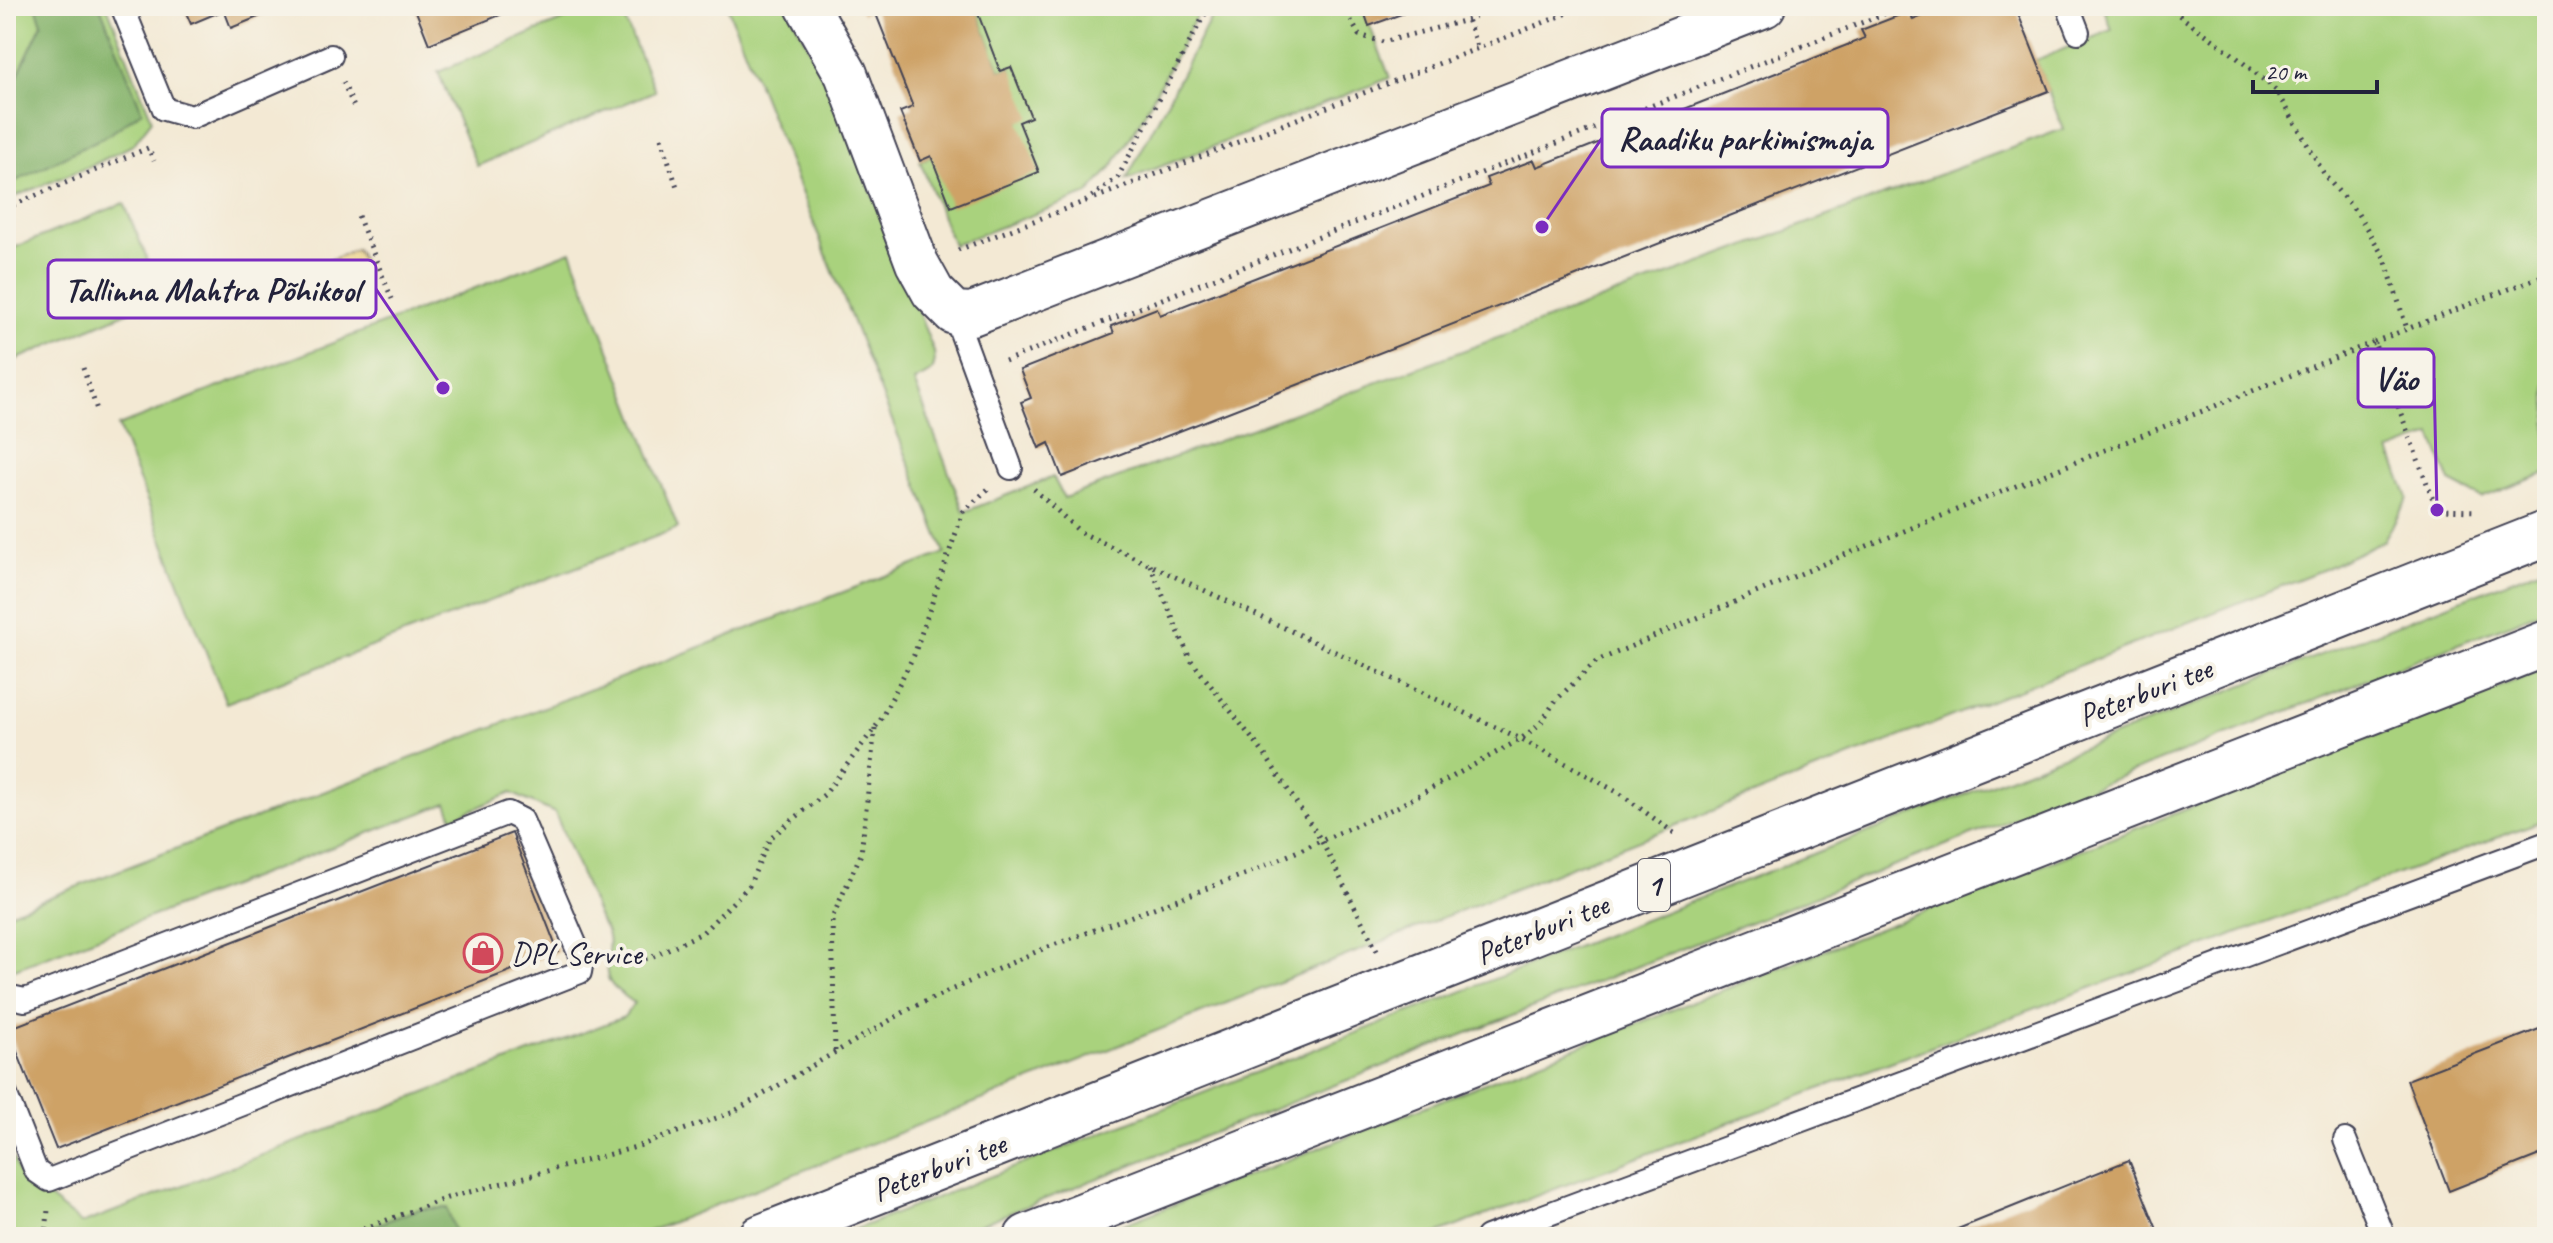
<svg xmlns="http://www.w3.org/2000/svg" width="2553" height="1243" font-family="Caveat,sans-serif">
<rect width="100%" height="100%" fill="#f7f3e8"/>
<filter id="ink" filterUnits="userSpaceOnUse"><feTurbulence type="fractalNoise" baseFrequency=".0125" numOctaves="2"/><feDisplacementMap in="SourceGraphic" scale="16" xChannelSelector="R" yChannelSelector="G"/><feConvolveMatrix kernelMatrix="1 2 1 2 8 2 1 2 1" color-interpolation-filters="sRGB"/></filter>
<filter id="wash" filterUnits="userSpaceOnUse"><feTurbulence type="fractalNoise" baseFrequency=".006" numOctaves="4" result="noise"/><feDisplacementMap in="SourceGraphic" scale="32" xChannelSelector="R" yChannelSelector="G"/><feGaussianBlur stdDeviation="1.8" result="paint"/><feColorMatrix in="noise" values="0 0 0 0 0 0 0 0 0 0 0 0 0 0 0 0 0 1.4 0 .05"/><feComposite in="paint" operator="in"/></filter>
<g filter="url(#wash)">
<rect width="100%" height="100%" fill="#f3e9d4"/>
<!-- green -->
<g fill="#a9d27d" stroke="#667a5c" stroke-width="2">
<path d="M6 6H107L152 120 133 145 93 165 6 200Z"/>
<path d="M597 6H619L655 91 477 166 438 72Z"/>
<path d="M727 6H787L834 96 934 352C937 371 931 373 914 381L964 512 1053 477 1064 498 2063 129 2036 60 2112 30 2103 6H2547V473L2481 498 2450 482 2432 435 2390 451 2408 498 2384 541 2324 569 635 1237H6V1140L19 1174 81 1223H84L624 1017 634 1003C627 997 614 990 610 982 600 966 618 940 601 923L555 813 511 793 453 818 447 803 15 969 6 967V914L945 553Z"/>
<path d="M975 6H1202L1141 120 1112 167 1088 194 953 245 920 161 1019 122 1011 67 1000 71Z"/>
<path d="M1217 6H1362L1390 78 1126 180Z"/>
<path d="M124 203 163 297 6 364V251Z"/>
<path d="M571 251 678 528 226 703 118 426Z"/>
<path d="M2547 566V609L948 1237H836Z"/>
<path d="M2547 668V819L1869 1070 1428 1237H1091Z"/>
</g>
<!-- forest -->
<g fill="#86b46c" stroke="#546b54" stroke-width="2">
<path d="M36 6H100L142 111 110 134 6 186V82L13 85 42 24Z"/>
<path d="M447 1208 457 1237H343L419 1209Z"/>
</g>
<!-- sand -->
<path fill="#eeda9e" stroke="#887e6c" stroke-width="2" d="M357 249 364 265 315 285 308 269Z"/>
<g id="blocks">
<!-- building -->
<g fill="#cea266">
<path d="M183 6H285L231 28 224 10 191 24Z"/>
<path d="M414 6H522L429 44Z"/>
<path d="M859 6H975L1000 71 1011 67 1031 117 1019 122 1039 172 951 207 931 156 920 161 900 112 913 107 874 9 862 14Z"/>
<path d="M1362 6H1423L1369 26Z"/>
<path d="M1948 6H2015L2049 91 1062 477 1049 443 1039 448 1021 402 1031 398 1020 370 1114 333 1111 326 1157 308 1160 315 1489 186 1486 178 1534 160 1537 167 1865 38 1861 30 1910 11 1913 20Z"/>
<path d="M512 833 558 952 56 1149 8 1029Z"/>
<path d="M2547 1026V1152L2449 1191 2407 1080Z"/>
<path d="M2129 1160 2160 1237H1938Z"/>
</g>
</g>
</g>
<g filter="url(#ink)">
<use href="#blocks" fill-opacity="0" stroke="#414052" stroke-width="2"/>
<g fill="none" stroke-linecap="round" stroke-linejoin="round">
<!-- service casing -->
<g stroke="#414052" stroke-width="26">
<g id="service">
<path d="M122 6 164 109 192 117 331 56"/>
<path d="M2068 6 2078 32"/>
<path d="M954 313 1011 468"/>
<path d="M6 996 25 1000 508 813 522 820 582 960 580 972 49 1180 36 1171 6 1095"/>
<path d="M2345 1140 2384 1237"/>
<path d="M1487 1237 2547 843"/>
</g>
</g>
<!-- minor casing -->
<g stroke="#414052" stroke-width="46">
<path id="minor" d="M807 6 846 74 917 263 933 292 954 313 972 314 1764 6"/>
</g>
<!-- trunk casing -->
<g stroke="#414052" stroke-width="48">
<g id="trunk">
<path d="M761 1237 2547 533"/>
<path d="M1027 1237 2547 643"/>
</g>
</g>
<!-- path -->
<g stroke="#414052" stroke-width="5" stroke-dasharray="2 6" stroke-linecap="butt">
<path d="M1343 6 1359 35 1383 42 1467 20 1496 6"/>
<path d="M1462 6 1478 49"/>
<path d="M2166 6 2229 51 2277 91 2326 177 2358 214 2385 259 2407 329"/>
<path d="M343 82 354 107"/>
<path d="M661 138 677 187"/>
<path d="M1095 198 1586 6"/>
<path d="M6 208 148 148 154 161"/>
<path d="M358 216 392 299"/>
<path d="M958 250 1086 201 1118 177 1209 6"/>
<path d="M2374 342 2547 274"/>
<path d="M1005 361 1904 6"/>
<path d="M83 368 98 413"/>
<path d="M1034 489 1080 532 1521 739 1619 793 1674 833"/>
<path d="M1150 565 1190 659 1265 755 1321 840 1377 951"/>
<path d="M614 965 649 958 702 933 749 886 770 838 825 794 880 721 914 655 963 512 988 489"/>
<path d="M835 1051 832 918 861 854 875 728"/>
<path d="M46 1237 48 1209"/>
<path d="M341 1237 447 1198 636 1147 733 1112 911 1008 1040 950 1251 872 1397 807 1521 739 1540 724 1556 700 1597 661 1842 556 2374 342 2437 510 2478 511"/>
</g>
<!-- service -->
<use href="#service" stroke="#fff" stroke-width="22"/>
<!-- minor -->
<use href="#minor" stroke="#fff" stroke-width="42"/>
<!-- trunk -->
<use href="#trunk" stroke="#fff" stroke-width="44"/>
</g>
</g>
<!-- icons -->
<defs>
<g id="shop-ring" transform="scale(2)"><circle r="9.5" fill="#f7f3e8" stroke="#d1495b" stroke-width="1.5"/><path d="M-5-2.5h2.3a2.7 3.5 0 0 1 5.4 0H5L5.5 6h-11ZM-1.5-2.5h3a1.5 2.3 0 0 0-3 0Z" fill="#d1495b"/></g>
</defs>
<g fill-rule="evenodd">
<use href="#shop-ring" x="483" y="953"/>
</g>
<g text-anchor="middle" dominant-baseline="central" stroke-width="8" stroke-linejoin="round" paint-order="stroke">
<!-- shield labels -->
<rect fill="#f7f3e8" stroke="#62616f" stroke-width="2" x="1638" y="859" width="32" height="52" rx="6"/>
<g font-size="30" font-weight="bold" fill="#22223b">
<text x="1654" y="885">1</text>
</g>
<!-- street labels -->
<g font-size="32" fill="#22223b" stroke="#f7f3e8">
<text transform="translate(2145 692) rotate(-21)">Peterburi tee</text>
<text transform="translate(1542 929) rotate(-22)">Peterburi tee</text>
<text transform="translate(939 1167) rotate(-21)">Peterburi tee</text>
</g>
<!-- poi labels -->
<g font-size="32" fill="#22223b" stroke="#f7f3e8" text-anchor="start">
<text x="511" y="953">DPL Service</text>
</g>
</g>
<!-- callouts -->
<path fill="none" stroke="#7b2cbf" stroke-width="3" d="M1542 227L1602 138M443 388L376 289M2437 510L2434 378"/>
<g fill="#7b2cbf" stroke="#f7f3e8" stroke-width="3">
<circle cx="1542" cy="227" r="8"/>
<circle cx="443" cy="388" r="8"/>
<circle cx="2437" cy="510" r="8"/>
</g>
<g fill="#f7f3e8" stroke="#7b2cbf" stroke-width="3">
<rect x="1602" y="109" width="286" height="58" rx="8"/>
<rect x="48" y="260" width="328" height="58" rx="8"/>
<rect x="2358" y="349" width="76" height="58" rx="8"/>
</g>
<g font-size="34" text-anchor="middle" font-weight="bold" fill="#22223b">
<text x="1745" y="150">Raadiku parkimismaja</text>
<text x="212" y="301">Tallinna Mahtra Põhikool</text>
<text x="2396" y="390">Väo</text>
</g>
<!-- margin -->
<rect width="2553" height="1243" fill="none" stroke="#f7f3e8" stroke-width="32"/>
<!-- scale -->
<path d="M2253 80v12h124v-12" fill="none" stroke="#22223b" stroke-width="4"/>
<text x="2265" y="80" font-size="24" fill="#22223b" stroke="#f7f3e8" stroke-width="6" paint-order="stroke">20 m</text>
</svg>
